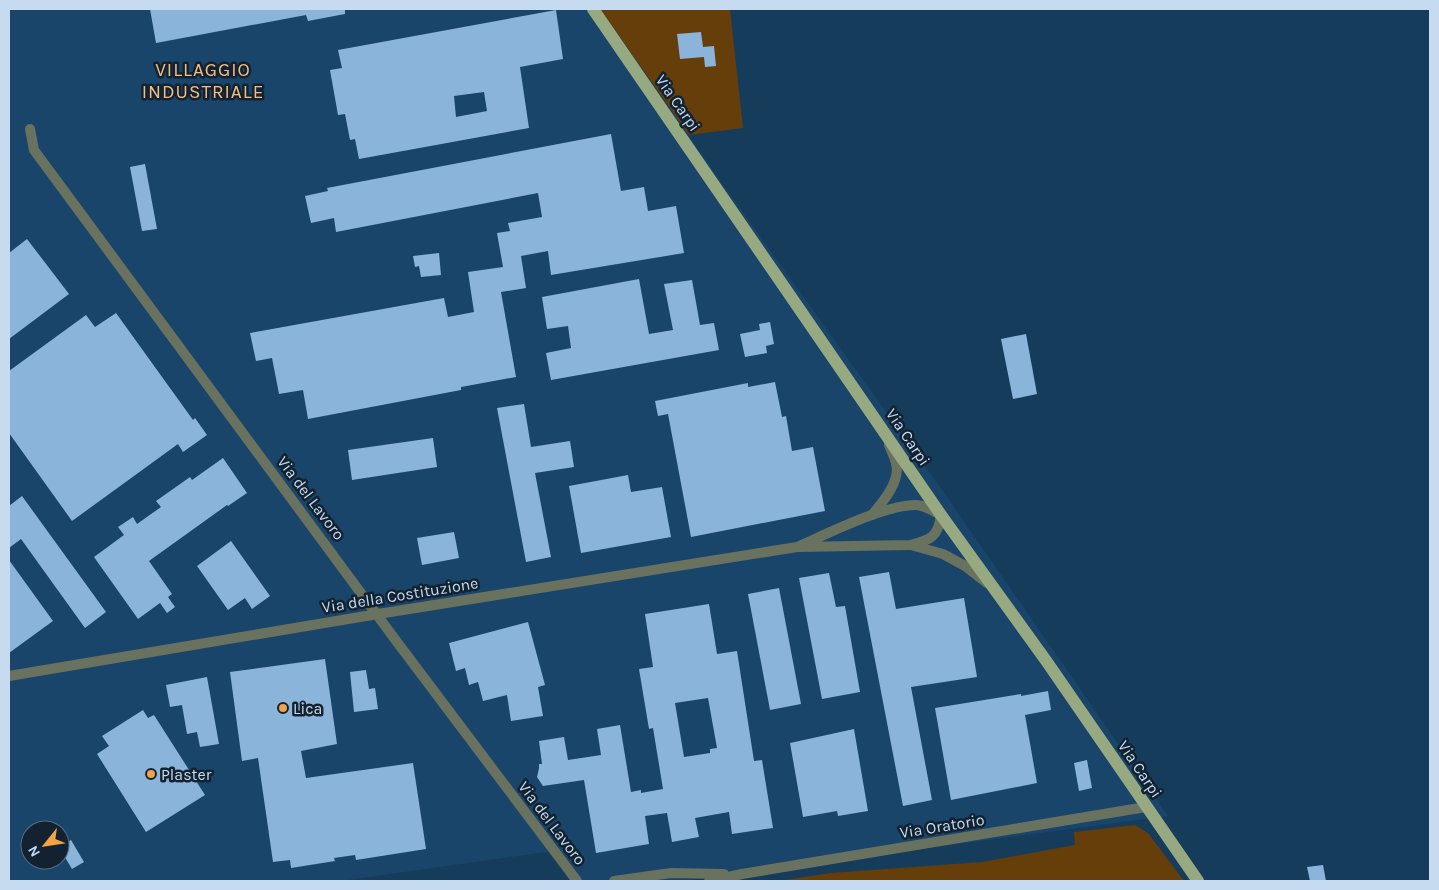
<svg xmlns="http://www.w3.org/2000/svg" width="1439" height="890" font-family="Karla,sans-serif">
<rect width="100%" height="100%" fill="#163c5c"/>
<!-- built -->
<path fill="#19456b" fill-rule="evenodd" d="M9 9H600L716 175 945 494 1168 816 682 881H573L553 851 341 881H9ZM30 830H60V860H30Z"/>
<!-- green -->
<g fill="#653e0a">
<path d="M600 9H730L743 128 689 135Z"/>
<path d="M1135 825 1148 833 1184 881H778L831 873 982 862 1075 845 1074 832Z"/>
</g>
<!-- building -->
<g fill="#8bb4da" fill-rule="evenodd">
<path d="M150 9H345V14L308 21 306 15 156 43Z"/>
<path d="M556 10 563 59 520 67 529 128 359 159 355 139 350 140 345 114 338 115 330 70 342 68 338 50ZM484 92 487 111 456 117 454 96Z"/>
<path d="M701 32 703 47 714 46 716 66 705 67 704 57 680 59 677 34Z"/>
<path d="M611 134 621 191 644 187 648 211 676 206 684 253 551 275 548 251 521 256 526 288 501 292 516 377 461 387V390L308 419 303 390 279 394 272 358 256 361 250 333 444 298 448 317 474 312 468 272 503 267 497 233 510 231 508 223 542 217 538 193 336 232 334 218 311 223 305 196 328 191 327 188Z"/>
<path d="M145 164 157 229 142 231 130 167Z"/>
<path d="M27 239 69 294 9 339V253Z"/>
<path d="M439 253 441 275 421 277 419 266 415 267 413 256Z"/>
<path d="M639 279 649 334 673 330 664 284 692 280 700 325 714 323 719 350 551 380 546 353 571 348 568 326 547 329 542 297Z"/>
<path d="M116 313 193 420 195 418 207 435 183 452 178 444 72 521 9 433V371L86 315 95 327Z"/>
<path d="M770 322 774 344 766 346 767 353 745 357 740 334 760 330 759 324Z"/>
<path d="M1026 334 1037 394 1013 399 1001 339Z"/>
<path d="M775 382 782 417 786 416 792 451 813 447 825 511 691 537 668 414 658 416 655 401 748 383V387Z"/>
<path d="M524 404 531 447 570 441 574 467 535 473 551 557 526 562 497 408Z"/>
<path d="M433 438 437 467 352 480 348 450Z"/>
<path d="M223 458 247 493 228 506 227 505 149 561 172 594 168 597 175 607 167 613 160 603 138 619 94 557 124 535 118 527 133 517 137 524 161 507 156 501 190 477 192 480Z"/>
<path d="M628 475 631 492 662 487 671 537 581 553 569 486Z"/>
<path d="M22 496 106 612 85 628 21 539 9 548V506Z"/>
<path d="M454 532 459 558 422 565 417 538Z"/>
<path d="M231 541 270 596 252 609 245 598 228 610 197 566Z"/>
<path d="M9 560 53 621 9 653Z"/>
<path d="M889 572 896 609 964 598 977 677 911 687 932 800 903 806 859 577Z"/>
<path d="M829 573 836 607 845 606 860 692 822 699 799 578Z"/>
<path d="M779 588 801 704 770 710 748 594Z"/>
<path d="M709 604 717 654 737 651 754 761 762 760 773 828 732 834 729 812 695 818 699 837 672 842 667 813 645 816 649 844 596 853 584 780 543 786 537 777 539 768V764H542L539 741 564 737 568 760 601 755 597 729 620 725 631 792 641 790V793L663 789 653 728 649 729 639 669 653 667 645 614ZM708 698 717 748 710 749V753L684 757 675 703Z"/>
<path d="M528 622 545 685 538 687 543 716 511 721 507 695 483 701 478 682 469 685 465 668 456 671 449 643Z"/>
<path d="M325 659 337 744 301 751 306 778 413 763 426 849 356 860 355 855 334 858 335 861 291 868 290 860 273 862 258 758 242 761 230 672Z"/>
<path d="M366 670 369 689 375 688 378 709 354 712 350 672Z"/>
<path d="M207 677 219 744 200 747 197 732 187 734 182 705 170 707 166 685Z"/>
<path d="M1048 691 1051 710 1025 715 1037 783 951 800 935 708 1021 694V696Z"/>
<path d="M143 710 148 718 154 715 205 795 146 832 97 754 109 746 102 736Z"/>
<path d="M854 729 868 811 838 816 837 811 803 817 790 743Z"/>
<path d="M1087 760 1092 788 1079 791 1074 763Z"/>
<path d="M71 840 84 862 72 869 60 849V847Z"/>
<path d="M1323 865 1326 881H1310L1307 867Z"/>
</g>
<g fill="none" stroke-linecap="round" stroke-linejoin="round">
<!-- street -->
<g stroke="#69725e" stroke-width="10">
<path d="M30 129 34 150 397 642 577 881"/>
<path d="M872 515C882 503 901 481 896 464 895 457 891 451 889 445"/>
<path d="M911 545 943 554 965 566 987 583"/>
<path d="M9 676 378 614 797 547 910 545C931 540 938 537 941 515 933 511 926 506 917 505 886 504 827 534 797 547"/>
<path d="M614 881 671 873 724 874"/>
<path d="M709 881 742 874 1146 807"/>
</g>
<!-- primary -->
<path stroke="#97a980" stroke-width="12" d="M593 9 941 515 1047 662 1198 881"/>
</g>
<!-- markers -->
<g fill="#f4a344" stroke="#122231" stroke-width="2">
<circle cx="283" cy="708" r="5"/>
<circle cx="151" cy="774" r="5"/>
</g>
<g text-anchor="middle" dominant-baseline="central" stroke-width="5" stroke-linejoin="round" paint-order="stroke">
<!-- street labels -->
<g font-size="16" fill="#c6dbef" stroke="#122231">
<text transform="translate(678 103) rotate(55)">Via Carpi</text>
<text transform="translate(908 437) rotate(56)">Via Carpi</text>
<text transform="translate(311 498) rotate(53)">Via del Lavoro</text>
<text transform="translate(400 595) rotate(-9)">Via della Costituzione</text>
<text transform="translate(1140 769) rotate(56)">Via Carpi</text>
<text transform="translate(552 823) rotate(53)">Via del Lavoro</text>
<text transform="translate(942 826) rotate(-9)">Via Oratorio</text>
</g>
<!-- poi labels -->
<g font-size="16" fill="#c6dbef" stroke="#122231" text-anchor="start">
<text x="293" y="708">Lica</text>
<text x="161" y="774">Plaster</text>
</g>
<!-- quarter labels -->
<g font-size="19" letter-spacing="1" fill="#f7be83" stroke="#122231">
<text x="203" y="70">VILLAGGIO<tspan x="203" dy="22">INDUSTRIALE</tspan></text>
</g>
</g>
<!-- border -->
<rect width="1439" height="890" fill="none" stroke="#c6dbef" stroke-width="20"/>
<!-- north arrow -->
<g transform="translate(45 845) rotate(240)"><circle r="24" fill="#122231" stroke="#5a6c7d"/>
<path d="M0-4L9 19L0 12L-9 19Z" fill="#f4a344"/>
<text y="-8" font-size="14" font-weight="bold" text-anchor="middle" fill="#c6dbef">N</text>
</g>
</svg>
